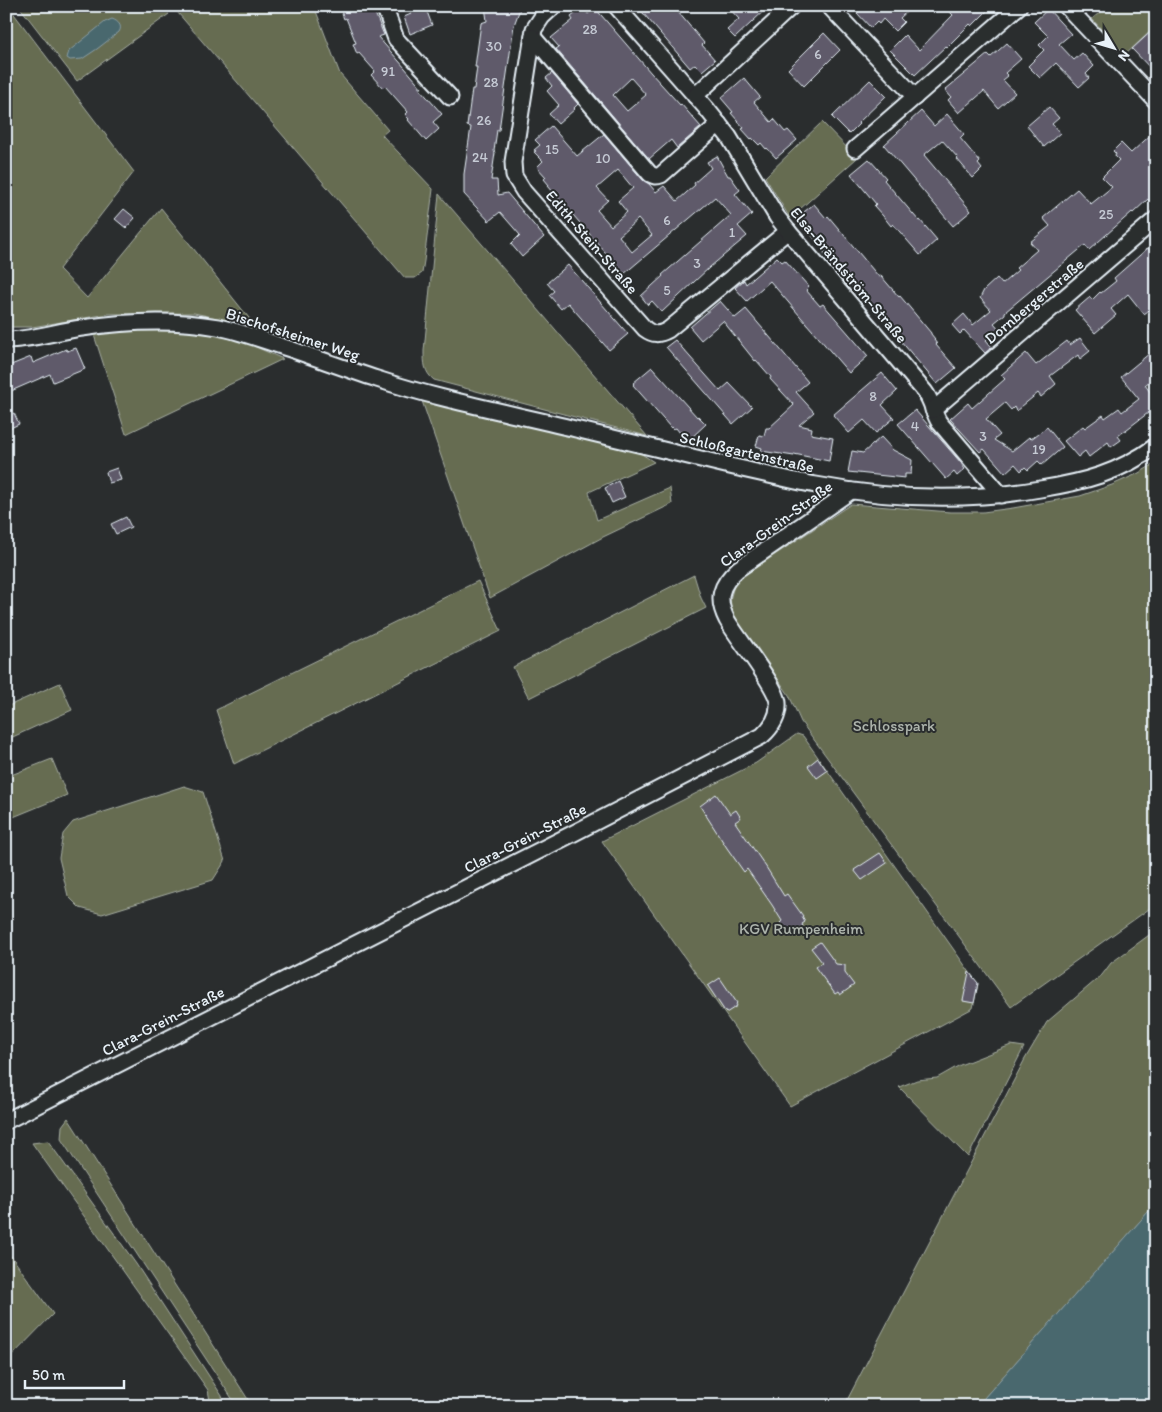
<svg xmlns="http://www.w3.org/2000/svg" width="1162" height="1412" font-family="Itim,sans-serif">
<rect width="100%" height="100%" fill="#2a2d2e"/>
<filter id="ink" filterUnits="userSpaceOnUse"><feTurbulence type="fractalNoise" baseFrequency=".02" numOctaves="2"/><feDisplacementMap in="SourceGraphic" scale="10" xChannelSelector="R" yChannelSelector="G"/><feConvolveMatrix kernelMatrix="1 2 1 2 8 2 1 2 1" color-interpolation-filters="sRGB"/></filter>
<g filter="url(#ink)">
<!-- green -->
<g fill="#666c51" stroke="#a7aea4">
<path d="M6 6H8L134 172 59 269 87 298 161 208 253 323 245 324 194 313 108 314 32 327H6Z"/>
<path d="M19 6H162L169 14 77 81Z"/>
<path d="M172 6H314L340 74 388 130 382 135 433 189 424 261 422 273 415 278H405Z"/>
<path d="M1107 6H1151L1156 11V26L1125 55 1092 19Z"/>
<path d="M822 122 857 158 790 218 765 177Z"/>
<path d="M439 194 647 436 434 380C424 372 424 363 424 351Z"/>
<path d="M142 329 186 330 238 339 283 359 126 434 94 335Z"/>
<path d="M421 398 637 451 654 462 589 492 597 520 670 488 672 504 603 537 490 598Z"/>
<path d="M1156 463V904L1011 1007 801 722 789 695 733 614 730 600 735 582 746 574 851 504 950 512H983L1013 508 1080 496 1112 485 1137 474Z"/>
<path d="M694 575 701 598 706 608 529 698 513 667Z"/>
<path d="M478 581 501 631 234 764 216 710Z"/>
<path d="M60 683 72 710 6 740V707Z"/>
<path d="M797 734 803 736 978 984 973 1008 790 1106 602 841 756 763Z"/>
<path d="M52 759 67 795 6 820V777Z"/>
<path d="M184 786 203 792 225 861 213 880 102 914 80 908 68 896 59 858 63 834 73 822Z"/>
<path d="M1156 930V1203L977 1406H844L1025 1059 1047 1022 1102 975 1111 963Z"/>
<path d="M1011 1045 1024 1047 968 1157 899 1087 917 1080 937 1078 960 1065Z"/>
<path d="M68 1118 251 1404 248 1406H237L61 1139 62 1126Z"/>
<path d="M48 1141 136 1264 222 1396 225 1406H211L208 1390 32 1143Z"/>
<path d="M6 1249 53 1314 6 1362Z"/>
</g>
<!-- water -->
<g fill="#4a676e" stroke="#899ea5">
<path d="M112 19C118 21 123 26 119 32L97 49 82 59 70 60 67 58 69 51 105 22Z"/>
<path d="M1156 1203V1406H977Z"/>
</g>
<!-- building -->
<g fill="#5e5a6b" stroke="#e8f1f8" fill-rule="evenodd">
<path d="M339 6H372L384 35 378 37 405 68 422 88H419L442 114 433 122 439 129 426 141 408 120 409 119 405 115 408 112 385 86 383 88 371 75 375 71 359 53 357 54 353 44 356 43 346 18 344 19Z"/>
<path d="M415 6H421L423 10 426 9 432 25 410 34 404 17 411 14 409 9Z"/>
<path d="M485 6H521L514 25 499 130H497L494 151 495 153 491 180H497L498 195 507 193 544 237 522 257 511 244 520 235 500 212 489 221 464 194V174L471 127 467 126 472 89H474L477 67H475L481 23 487 21Z"/>
<path d="M637 6H673L704 43 702 45 715 60 702 71 695 64 690 68Z"/>
<path d="M727 6H769L735 38 727 30 739 19Z"/>
<path d="M864 6H913L900 18 904 22 895 31 883 19 879 24 877 22 871 28 857 13Z"/>
<path d="M944 6H992L972 26 970 24 947 47 946 46 915 75 890 50 905 35 919 50 953 15Z"/>
<path d="M582 8 588 14 595 8 651 73 680 105 681 104 701 127 677 148 671 140 649 159 556 49 559 47 551 38 573 20 571 17ZM631 78 646 95 627 111 613 95Z"/>
<path d="M1048 9 1071 34 1059 44 1074 60 1082 53 1094 66 1086 74 1089 78 1079 87 1056 63 1040 78 1028 66 1044 50 1039 45 1048 36 1034 22Z"/>
<path d="M1156 27V74L1132 49Z"/>
<path d="M824 33 840 50 804 86 788 69Z"/>
<path d="M1007 43 1021 59 1005 73 1008 76 1003 80 1015 93 998 108 984 91 959 113 948 100 951 97 945 90 988 54 991 57Z"/>
<path d="M552 73 578 104 574 108 575 109 558 124 549 114 559 105 547 91 552 86 546 78Z"/>
<path d="M744 78 760 97 754 102 771 122 774 119 785 132 788 130 797 140 776 158 767 148 766 149 761 143 759 145 752 138 751 139 742 129 744 128 731 113 733 112 721 98Z"/>
<path d="M870 80 886 96 858 123 859 124 849 134 832 117Z"/>
<path d="M1049 107 1059 118 1052 124 1060 133 1044 147 1027 126Z"/>
<path d="M921 111 934 126 947 114 964 134 960 138 980 162 978 164 982 169 973 178 957 159 958 158 942 140 924 155 971 211 953 226 884 145Z"/>
<path d="M551 126 577 156 604 134 643 180 649 184 656 192 664 186 677 201 695 185 694 183 711 168 707 162 717 156 728 176H730L740 190 735 194 752 214 738 226 747 236 710 267 662 312 652 301 648 305 641 296 663 276 662 275 731 215 715 197 624 274 548 186 549 185 544 179 546 177 537 167 543 161 534 152 536 151 534 150 540 145 535 140ZM618 170 633 188 618 201 627 212 611 226 597 210 608 200 597 188ZM638 219 652 235 632 252 619 236Z"/>
<path d="M1156 130V195L1149 201 1148 199 1133 213 1132 212 1089 250 1085 245 1005 312V314L994 323 1001 331 992 339 990 337 986 340 992 347 985 353 964 330 960 334 952 325 964 314 973 325 991 310 980 298 984 290 997 278 1002 284 1018 270 1016 268 1037 250 1030 242 1050 226 1043 218 1077 189 1091 204 1112 187 1102 177 1119 160 1115 156 1116 154 1113 151 1121 143 1131 153Z"/>
<path d="M869 159 886 178 884 180 919 221 920 220 937 240 920 255 893 224 891 226 883 216 874 206 876 204 851 174Z"/>
<path d="M814 204 826 218 828 216 879 277 881 276 899 297 900 296 931 333V334L935 339 934 340 937 344 936 345 956 368 937 384 895 334 898 331 884 315 881 317 862 295 861 296 824 253 825 251 809 232 808 233 800 224 804 220 800 215Z"/>
<path d="M124 209 135 218 126 228 115 219Z"/>
<path d="M1148 248 1156 258V305L1144 314 1128 294 1111 309 1116 315 1095 333 1075 310 1090 297 1092 300 1100 292 1101 293 1116 281 1114 278Z"/>
<path d="M777 257 782 262 785 260 809 287 806 290 820 306 823 304 868 356 849 373 770 281 747 301 735 288 744 280 746 284Z"/>
<path d="M568 265 628 334 609 350 568 303 561 309 549 295 554 291 547 283Z"/>
<path d="M720 301 735 318 746 309 808 382 796 392 814 412 799 425 812 428 811 434 833 438 829 461 794 454V456L761 451 762 448 756 446 759 435 764 436 766 428H769L794 405 770 379 771 377 756 360 755 361 723 321 701 340 690 327Z"/>
<path d="M1080 338 1090 351 1080 359 1078 355 1050 376 1056 384 1041 397 1038 393 1016 411 1014 407 1011 410 1005 403 986 419 1000 435 994 440 1012 451 1029 437 1031 439 1047 427 1063 447 1042 465 1038 461 1028 470 1025 467 1021 471 1015 464 1005 473 984 449 980 452 950 419 968 403 972 408 1005 379 1001 375 1026 353 1036 365 1067 341 1070 345Z"/>
<path d="M675 340 720 391 729 383 752 407 733 424 666 347Z"/>
<path d="M76 348 85 369 53 382 50 374 11 391 6 379V367L31 357 33 363 66 349 67 351Z"/>
<path d="M1156 348V376L1145 385 1156 400V423L1148 413 1118 436 1121 440 1111 447 1108 442 1089 457 1085 451 1078 457 1064 441 1083 426 1085 428 1103 415 1105 418 1119 408 1122 412 1139 399 1121 377Z"/>
<path d="M652 367 697 417 698 416 706 424 689 440 681 431 680 433 676 428 674 429 672 427 671 428 633 385 634 384 633 383Z"/>
<path d="M882 373 897 391 882 405 894 418 876 433 864 420 849 433 833 415Z"/>
<path d="M915 410 962 464V465L965 469 957 476 954 472 946 479 898 424Z"/>
<path d="M14 413 19 424 6 430V417Z"/>
<path d="M881 437 893 450 912 460 911 474H905V478L848 472 852 451 863 453Z"/>
<path d="M117 468 121 480 109 483 106 472Z"/>
<path d="M618 481 625 497 612 503 605 488Z"/>
<path d="M126 517 131 527 116 534 111 524Z"/>
<path d="M818 758 827 771 817 778 808 766Z"/>
<path d="M716 794 730 814 736 810 741 818 735 822 766 867 784 896 787 894 803 916 802 917 805 922 802 924 803 926 794 933 791 929 787 932 780 923 782 921 772 905 747 869 744 872 727 848 700 806Z"/>
<path d="M880 853 887 863 862 880 854 870Z"/>
<path d="M820 942 836 964 845 965V973L854 985 840 995 838 992 835 994 815 967 822 962 811 948Z"/>
<path d="M969 972 978 983 974 1003 963 1001Z"/>
<path d="M720 978 737 1003 736 1004 737 1006 726 1013 708 986Z"/>
</g>
<g fill="none" stroke-linecap="round" stroke-linejoin="round">
<!-- minor casing -->
<g stroke="#e8f1f8" stroke-width="19">
<g id="minor">
<path d="M384 6 396 39 450 97"/>
<path d="M554 6 542 17 534 29 513 162 514 176 524 192 645 329C653 335 659 335 668 330L788 231"/>
<path d="M616 6 706 108 729 137 777 217 788 231 925 392C932 401 933 412 939 422L1001 495"/>
<path d="M829 6 915 97"/>
<path d="M1066 6 1156 101"/>
<path d="M533 37 650 174C654 176 656 177 661 175L719 124"/>
<path d="M695 96 792 6"/>
<path d="M855 149 1019 6"/>
<path d="M6 340C32 340 57 331 82 328 128 321 173 319 218 327 238 331 257 338 275 344 309 355 343 368 377 379 444 401 515 414 584 431 634 443 684 455 734 467 761 473 788 480 816 485 890 499 966 502 1040 489 1084 482 1119 473 1156 446"/>
<path d="M933 410 1156 219"/>
<path d="M6 1121 572 834 762 736C772 727 779 717 778 703 777 686 737 638 727 620 716 599 720 585 738 569L851 491"/>
</g>
</g>
<!-- minor -->
<use href="#minor" stroke="#2a2d2e" stroke-width="15"/>
</g>
</g>
<g text-anchor="middle" dominant-baseline="central" stroke-width="4" stroke-linejoin="round" paint-order="stroke">
<!-- number labels -->
<g font-size="14" fill="#c6cbd5">
<text x="590" y="29">28</text>
<text x="494" y="46">30</text>
<text x="818" y="54">6</text>
<text x="388" y="71">91</text>
<text x="491" y="82">28</text>
<text x="484" y="120">26</text>
<text x="552" y="149">15</text>
<text x="480" y="157">24</text>
<text x="603" y="158">10</text>
<text x="1106" y="214">25</text>
<text x="667" y="220">6</text>
<text x="732" y="232">1</text>
<text x="697" y="263">3</text>
<text x="667" y="290">5</text>
<text x="873" y="396">8</text>
<text x="915" y="426">4</text>
<text x="983" y="436">3</text>
<text x="1039" y="449">19</text>
</g>
<!-- street labels -->
<g font-size="16" fill="#e8f1f8" stroke="#2a2d2e">
<text transform="translate(592 242) rotate(49)">Edith-Stein-Straße</text>
<text transform="translate(849 275) rotate(50)">Elsa-Brändström-Straße</text>
<text transform="translate(1034 301) rotate(-40)">Dornbergerstraße</text>
<text transform="translate(293 334) rotate(18)">Bischofsheimer Weg</text>
<text transform="translate(747 452) rotate(13)">Schloßgartenstraße</text>
<text transform="translate(776 524) rotate(-36)">Clara-Grein-Straße</text>
<text transform="translate(525 838) rotate(-27)">Clara-Grein-Straße</text>
<text transform="translate(163 1021) rotate(-27)">Clara-Grein-Straße</text>
</g>
<!-- park labels -->
<g font-size="16" fill="#aeb5ad" stroke="#2a2d2e">
<text x="894" y="725">Schlosspark</text>
<text x="801" y="928">KGV Rumpenheim</text>
</g>
</g>
<!-- margin -->
<rect width="1162" height="1412" fill="none" stroke="#2a2d2e" stroke-width="25"/>
<rect x="12" y="12" width="1137" height="1387" fill="none" stroke="#e8f1f8" stroke-width="2" filter="url(#ink)"/>
<!-- north arrow -->
<g transform="translate(1114 48) rotate(128)" stroke="#2a2d2e" stroke-width="4" paint-order="stroke">
<path d="M0-4L9 19L0 12L-9 19Z" fill="#e8f1f8"/>
<text y="-8" font-size="14" font-weight="bold" text-anchor="middle" fill="#e8f1f8">N</text>
</g>
<!-- scale -->
<path d="M25 1380v8h99v-8" fill="none" stroke="#e8f1f8" stroke-width="2.5"/>
<text x="32" y="1380" font-size="15" fill="#e8f1f8" stroke="#2a2d2e" stroke-width="4" paint-order="stroke">50 m</text>
</svg>
